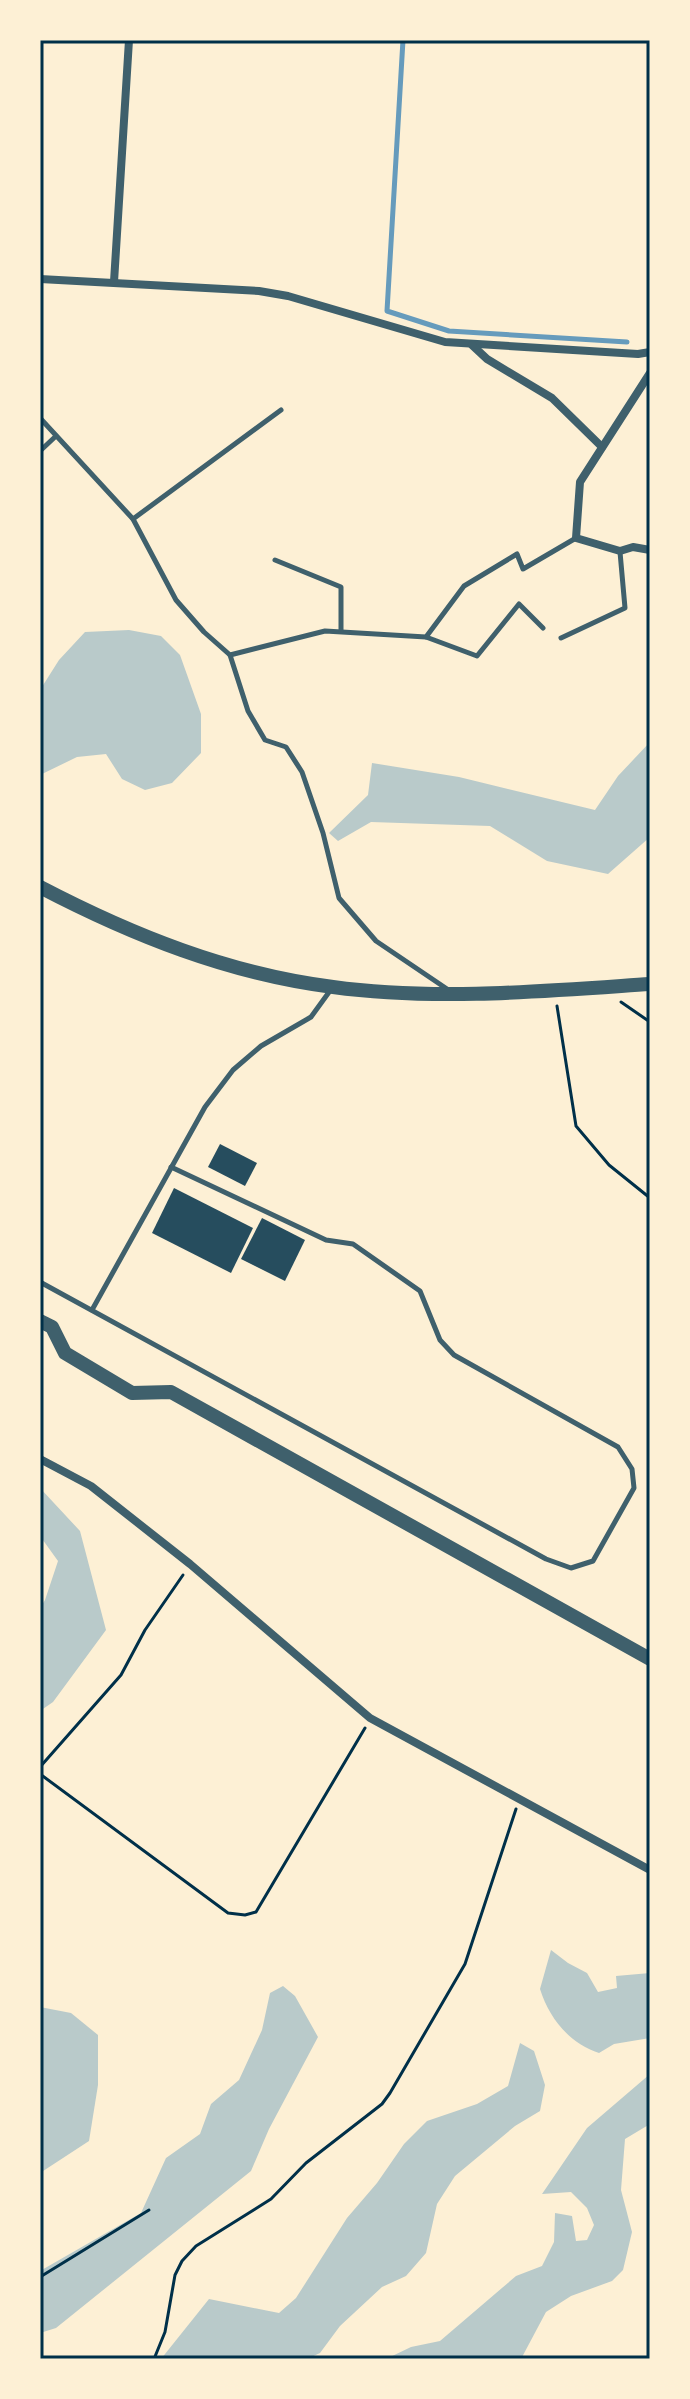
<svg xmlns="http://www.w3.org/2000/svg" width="690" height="2399" font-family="Montserrat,sans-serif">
<rect width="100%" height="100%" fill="#fdf0d5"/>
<!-- green -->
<g fill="#b9caca">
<path d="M129 630 161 636 180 655 201 714V753L172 783 145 790 122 779 106 754 77 757 40 775V690L59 660 85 632Z"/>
<path d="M650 742V837L608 874 547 861 490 826 371 822 338 841 329 833 368 795 372 763 459 777 595 810 618 776Z"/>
<path d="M40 1488 80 1531 106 1630 53 1702 40 1711V1608L45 1600 58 1561 40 1536Z"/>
<path d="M551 1950 568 1963 587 1973 598 1992 617 1988 616 1976 650 1973V2038L614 2044 599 2053C570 2044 549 2018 540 1989Z"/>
<path d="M283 1986 295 1996 318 2037 269 2129 251 2171 56 2328 40 2333V2271L141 2213 166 2158 200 2134 211 2104 239 2080 262 2030 270 1993Z"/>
<path d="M40 2007 71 2013 98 2035V2085L89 2141 40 2173Z"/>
<path d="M520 2043 534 2051 545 2085 540 2111 515 2126 455 2176 437 2204 426 2253 406 2276 382 2287 340 2326 320 2353 307 2359H161L209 2299 279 2313 296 2298 347 2218 377 2183 404 2144 427 2121 477 2104 508 2086Z"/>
<path d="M650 2074V2124L625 2139 621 2190 632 2232 623 2270 612 2281 571 2296 546 2312 521 2359H386L411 2347 440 2341 516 2276 542 2266 554 2242 555 2213 572 2216 576 2241 587 2240 594 2225 587 2208 571 2192 542 2194 587 2128Z"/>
</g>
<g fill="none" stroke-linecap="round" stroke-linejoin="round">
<!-- stream -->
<path stroke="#669bbc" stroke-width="5" d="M403 40 387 311 449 331 627 342"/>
</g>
<!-- building -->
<g fill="#264d5e">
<path d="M220 1144 257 1163 245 1186 208 1167Z"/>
<path d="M174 1188 253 1228 231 1273 152 1233Z"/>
<path d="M262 1218 305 1240 285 1281 241 1259Z"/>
</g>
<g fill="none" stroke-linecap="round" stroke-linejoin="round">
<!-- path -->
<g stroke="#003049" stroke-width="3">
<path d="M621 1002 650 1022"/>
<path d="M557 1006 576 1126 609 1165 650 1198"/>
<path d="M40 1767 121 1675 145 1630 183 1575"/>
<path d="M40 1774 228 1913 245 1915 256 1912 365 1728"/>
<path d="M40 2277 149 2210"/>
<path d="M154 2359 165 2332 175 2275 182 2261 196 2246 271 2199 306 2163 382 2104 390 2093 465 1964 516 1809"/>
</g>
<!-- service -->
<g stroke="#3f606c" stroke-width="5">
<path d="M40 418 133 519 176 600 204 632 230 655 325 631 426 637 464 586 517 554 523 569 576 538"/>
<path d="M40 451 56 436"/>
<path d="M133 519 281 410"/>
<path d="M275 560 341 587V631"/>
<path d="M426 637 477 656 519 604 543 628"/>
<path d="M561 638 625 608 620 552"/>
<path d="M230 655 248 711 265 740 286 747 302 772 323 833 339 898 376 941 450 991"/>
<path d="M40 1282 546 1559 571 1568 593 1561 634 1488 632 1469 618 1447 454 1355 440 1340 420 1291 353 1244 326 1240 171 1167"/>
<path d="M92 1310 205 1107 233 1070 261 1046 311 1017 332 988"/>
</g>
<!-- minor -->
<g stroke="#3f606c" stroke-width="8">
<path d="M40 279 259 291 288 296 445 342 638 354 650 352"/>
<path d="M114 282 129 40"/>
<path d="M472 345 487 359 552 398 602 447"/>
<path d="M650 373 580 482 576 538 620 551 633 547 650 550"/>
<path d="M40 1459 91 1486 190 1564 370 1718 650 1870"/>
</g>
<!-- tertiary -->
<g stroke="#3f606c" stroke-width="14">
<path d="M40 887C132 935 229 974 333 987 435 1001 547 991 650 984"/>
<path d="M40 1321 52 1327 65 1353 132 1393 171 1392 650 1659"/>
</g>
</g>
<!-- border -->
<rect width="690" height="2399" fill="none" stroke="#fdf0d5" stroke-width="84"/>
<rect x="42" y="42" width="606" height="2315" fill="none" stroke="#003049" stroke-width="3"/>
</svg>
